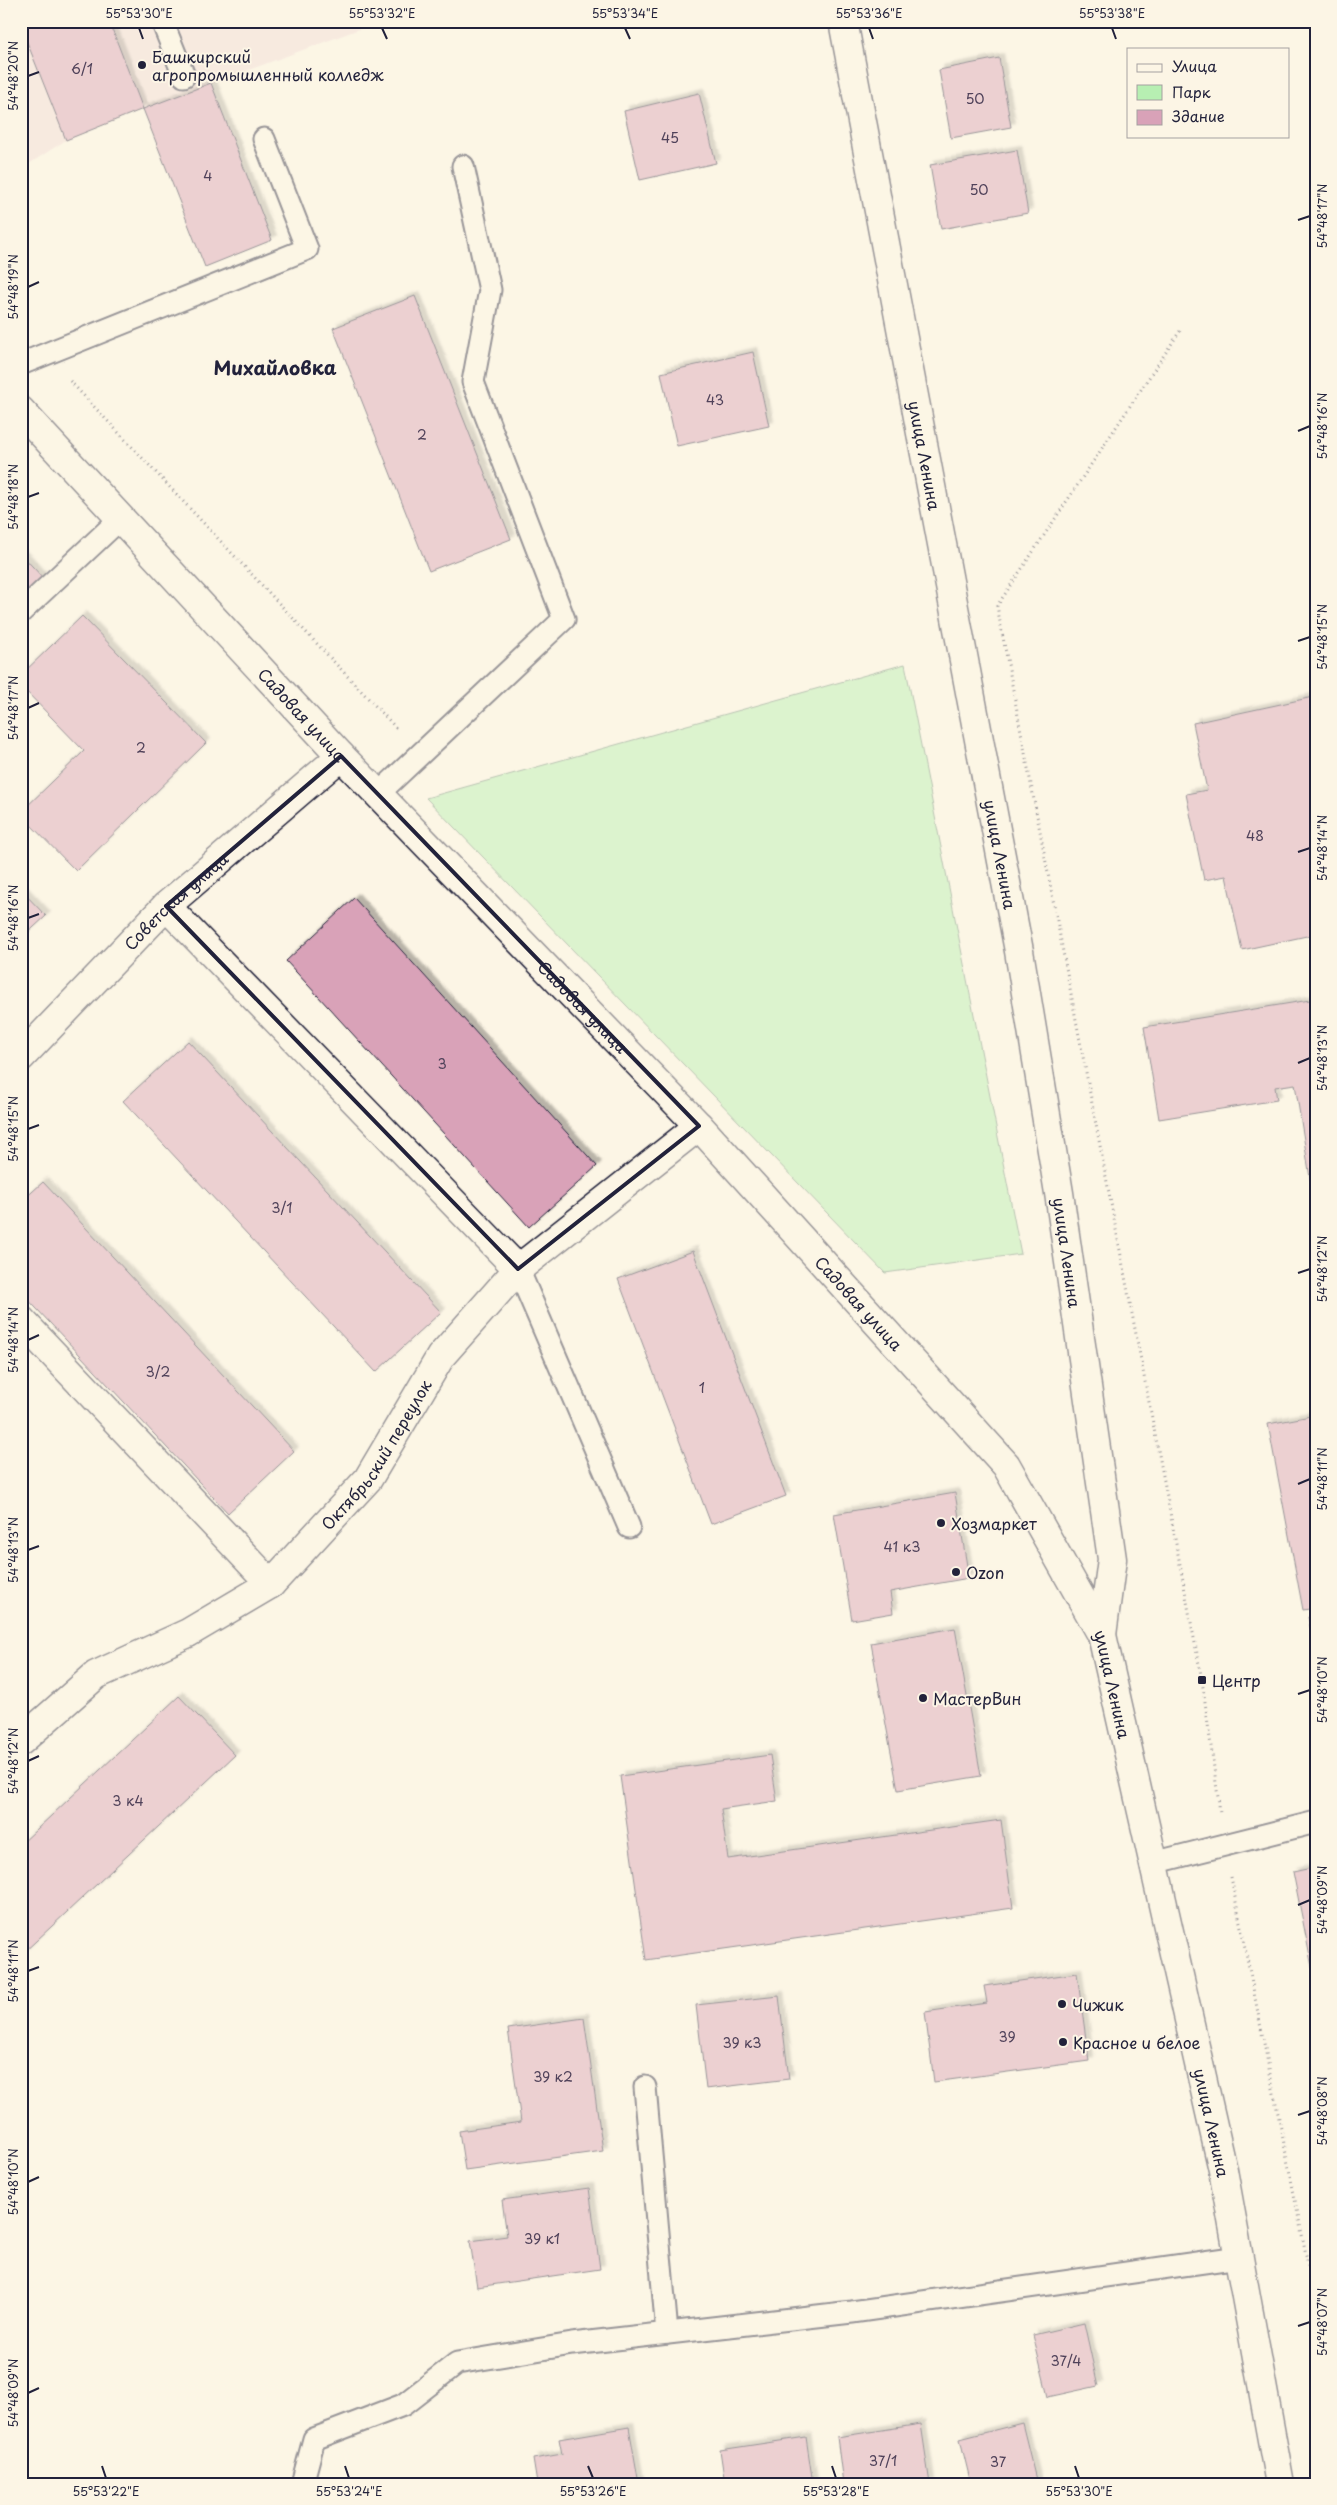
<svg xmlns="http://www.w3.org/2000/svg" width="1337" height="2505" font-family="'Playpen Sans',sans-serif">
<defs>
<filter id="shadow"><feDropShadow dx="4.5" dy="-4.5" stdDeviation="1" flood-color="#0004"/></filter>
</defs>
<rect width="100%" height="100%" fill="#fcf5e5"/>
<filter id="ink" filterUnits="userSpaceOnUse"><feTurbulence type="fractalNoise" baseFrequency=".02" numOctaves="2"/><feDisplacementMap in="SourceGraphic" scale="10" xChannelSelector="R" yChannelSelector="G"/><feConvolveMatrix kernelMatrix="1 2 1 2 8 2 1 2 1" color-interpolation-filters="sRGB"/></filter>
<g filter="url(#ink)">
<!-- built -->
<path fill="#f2dcd8" d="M21 21H381L143 109 66 140 21 169Z"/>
<!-- green -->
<path fill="#b7efb2" stroke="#6c8876" d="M905 664 1021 1254 885 1273 426 798Z"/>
<!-- building -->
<g fill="#d9a2b8" stroke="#22223b" filter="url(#shadow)">
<path d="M21 21H109L143 109 66 140 21 27Z"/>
<path d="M999 58 1011 127 951 138 939 70Z"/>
<path d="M211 83 272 240 205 267 143 109Z"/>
<path d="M699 93 716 163 640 180 624 111Z"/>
<path d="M1017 150 1028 213 941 229 930 165Z"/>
<path d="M415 296 511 539 429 571 333 328Z"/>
<path d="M753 352 769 426 677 446 661 373Z"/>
<path d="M21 554 44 579 21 600Z"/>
<path d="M82 616 206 743 76 871 21 815V812L84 751 21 686V675Z"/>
<path d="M1313 697 1316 710V934L1242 950 1226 876 1204 880 1186 794 1207 790 1193 723Z"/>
<path d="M21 890 46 916 21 939Z"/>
<path d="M354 898 597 1166 529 1227 286 961Z"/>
<path d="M1316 999V1215L1295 1084 1275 1087 1277 1100 1159 1119 1144 1027Z"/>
<path d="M188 1041 441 1312 376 1372 123 1101Z"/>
<path d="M43 1182 294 1451 228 1513 21 1292V1202Z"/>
<path d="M693 1251 786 1496 711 1524 618 1279Z"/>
<path d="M1316 1415V1608L1303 1610 1268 1424Z"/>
<path d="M955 1493 969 1578 890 1592 893 1613 852 1620 834 1514Z"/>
<path d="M1316 1616V1655L1308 1617Z"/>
<path d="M955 1628 981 1776 898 1790 871 1643Z"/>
<path d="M179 1696 235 1755 21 1955V1844Z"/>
<path d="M770 1755 777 1801 721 1809 728 1859 1001 1820 1013 1908 646 1960 620 1776Z"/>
<path d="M1316 1867V1987L1293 1872Z"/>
<path d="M1077 1973 1089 2061 934 2082 925 2012 987 2003 984 1986Z"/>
<path d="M779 1996 789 2079 706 2089 696 2005Z"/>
<path d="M584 2018 603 2151 465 2170 459 2131 521 2122 508 2029Z"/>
<path d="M589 2188 600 2269 477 2287 470 2241 507 2236 502 2200Z"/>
<path d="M1084 2323 1098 2386 1048 2397 1033 2335Z"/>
<path d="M1022 2423 1037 2484H971L960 2439Z"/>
<path d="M921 2424 930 2484H843L837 2437Z"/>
<path d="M629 2427 639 2484H537L533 2459 562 2454 559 2439Z"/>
<path d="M806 2437 813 2484H725L720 2450Z"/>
</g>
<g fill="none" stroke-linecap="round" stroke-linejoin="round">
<!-- service casing -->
<g stroke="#22223b" stroke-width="25">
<g id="service">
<path d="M162 21 184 76"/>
<path d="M21 364 307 249 264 139"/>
<path d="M21 612 121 518"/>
<path d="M378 794 564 619 473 382 490 290 463 166"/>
<path d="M518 1269 629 1527"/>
<path d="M1153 1863 1316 1822"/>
<path d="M645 2087 667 2333"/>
<path d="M302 2484 314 2439 403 2405 457 2363 572 2344 852 2312 1239 2257"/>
</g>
</g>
<!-- minor casing -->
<g stroke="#22223b" stroke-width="31">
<g id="minor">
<path d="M166 906 518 1269"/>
<path id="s1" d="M21 1057 166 906 341 756"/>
<path d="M21 1320 271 1584"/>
<path id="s2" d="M21 1741 96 1675 188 1633 271 1584 368 1479 441 1356 518 1269 699 1126"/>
</g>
</g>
<!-- tertiary casing -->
<g stroke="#22223b" stroke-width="31">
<g id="tertiary">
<path id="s3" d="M843 21 1019 951 1059 1193 1112 1559 1102 1635"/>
</g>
</g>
<!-- secondary casing -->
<g stroke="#22223b" stroke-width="31">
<g id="secondary">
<path id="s4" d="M21 411 341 756 699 1126 1006 1465 1102 1635 1223 2170 1280 2484"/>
</g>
</g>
<!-- path -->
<g stroke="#22223b" stroke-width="3" stroke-dasharray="1 4" stroke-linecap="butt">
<path d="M1180 331 997 606 1202 1680 1220 1812"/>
<path d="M70 381 398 730"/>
<path d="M1231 1877 1316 2305"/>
</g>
<!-- service -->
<use href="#service" stroke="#fcf5e5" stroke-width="21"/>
<!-- minor -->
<use href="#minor" stroke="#fcf5e5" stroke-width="28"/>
<!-- tertiary -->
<use href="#tertiary" stroke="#fcf5e5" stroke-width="28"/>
<!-- secondary -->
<use href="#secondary" stroke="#fcf5e5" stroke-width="28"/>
</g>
</g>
<!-- marked area -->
<path d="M0 0H1337V2505H0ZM341 756 699 1126 518 1269 166 906Z" fill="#fcf5e5" fill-opacity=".55" fill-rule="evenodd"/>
<path fill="none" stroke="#22223b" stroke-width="4" stroke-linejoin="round" d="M341 756 699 1126 518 1269 166 906Z"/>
<!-- ticks -->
<path fill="none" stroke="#22223b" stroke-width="2" d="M139 28 143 39M382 28 387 39M625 28 630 39M869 28 873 39M1112 28 1116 39M28 76 39 72M1298 220 1310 216M28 287 39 282M1298 431 1310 426M28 497 39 493M1298 641 1310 637M28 708 39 703M1298 852 1310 848M28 918 39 914M1298 1063 1310 1058M28 1129 39 1125M1298 1273 1310 1269M28 1340 39 1335M1298 1484 1310 1479M28 1550 39 1546M1298 1694 1310 1690M28 1761 39 1756M1298 1905 1310 1900M28 1971 39 1967M1298 2115 1310 2111M28 2182 39 2177M1298 2326 1310 2322M28 2393 39 2388M102 2466 106 2478M345 2466 349 2478M588 2466 593 2478M832 2466 836 2478M1075 2466 1079 2478"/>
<!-- markers -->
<g fill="#22223b" stroke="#fcf5e5" stroke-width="2">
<circle cx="142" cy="65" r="5"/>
<circle cx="941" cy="1523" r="5"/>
<circle cx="956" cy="1572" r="5"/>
<rect x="1197" y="1675" width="10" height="10" rx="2.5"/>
<circle cx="923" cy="1698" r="5"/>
<circle cx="1062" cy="2004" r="5"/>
<circle cx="1063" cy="2042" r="5"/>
</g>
<g text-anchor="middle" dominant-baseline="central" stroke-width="4" stroke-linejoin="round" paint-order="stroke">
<!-- number labels -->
<g font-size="14" fill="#50425a">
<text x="82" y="68">6/1</text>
<text x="975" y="98">50</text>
<text x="670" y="137">45</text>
<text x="208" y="175">4</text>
<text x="979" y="189">50</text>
<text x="715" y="399">43</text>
<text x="422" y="434">2</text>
<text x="141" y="747">2</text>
<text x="1255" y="835">48</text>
<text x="442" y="1063">3</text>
<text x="282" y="1207">3/1</text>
<text x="158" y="1371">3/2</text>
<text x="702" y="1387">1</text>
<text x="902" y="1546">41 к3</text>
<text x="128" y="1800">3 к4</text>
<text x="1007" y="2036">39</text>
<text x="742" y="2042">39 к3</text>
<text x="553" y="2076">39 к2</text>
<text x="542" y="2238">39 к1</text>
<text x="1066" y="2360">37/4</text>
<text x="883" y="2460">37/1</text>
<text x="998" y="2461">37</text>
</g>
<!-- poi labels -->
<g font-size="16" fill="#22223b" stroke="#fcf5e5" text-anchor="start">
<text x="152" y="56">Башкирский<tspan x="152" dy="18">агропромышленный колледж</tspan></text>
<text x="951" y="1523">Хозмаркет</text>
<text x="966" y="1572">Ozon</text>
<text x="1212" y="1680">Центр</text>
<text x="933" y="1698">МастерВин</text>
<text x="1072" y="2004">Чижик</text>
<text x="1073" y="2042">Красное и белое</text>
</g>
<!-- street labels -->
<g font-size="16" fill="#22223b" stroke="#fcf5e5">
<text stroke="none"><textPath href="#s3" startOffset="442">улица Ленина</textPath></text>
<text stroke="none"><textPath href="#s4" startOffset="414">Садовая улица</textPath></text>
<text stroke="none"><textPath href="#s3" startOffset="848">улица Ленина</textPath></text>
<text stroke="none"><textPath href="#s1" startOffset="220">Советская улица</textPath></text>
<text stroke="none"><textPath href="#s4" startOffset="819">Садовая улица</textPath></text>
<text stroke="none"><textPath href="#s3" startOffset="1252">улица Ленина</textPath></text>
<text stroke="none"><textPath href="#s4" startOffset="1224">Садовая улица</textPath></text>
<text stroke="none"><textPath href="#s2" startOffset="465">Октябрьский переулок</textPath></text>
<text stroke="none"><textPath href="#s4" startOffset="1688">улица Ленина</textPath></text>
<text stroke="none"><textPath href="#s4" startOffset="2138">улица Ленина</textPath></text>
</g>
<!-- quarter labels -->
<g font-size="19" font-weight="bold" fill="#22223b" stroke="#fcf5e5">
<text x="275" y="367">Михайловка</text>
</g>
</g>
<!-- margin -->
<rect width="1337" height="2505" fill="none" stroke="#fcf5e5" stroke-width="55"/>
<!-- legend -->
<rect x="1127" y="48" width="162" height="90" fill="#fcf5e5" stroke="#a5a1a1"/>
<rect x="1137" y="64" width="25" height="8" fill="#fcf5e5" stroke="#a5a1a1"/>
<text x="1172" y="72" font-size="15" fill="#22223b">Улица</text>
<rect x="1137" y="85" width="25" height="15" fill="#b7efb2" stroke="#a5a1a1"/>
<text x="1172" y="98" font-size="15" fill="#22223b">Парк</text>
<rect x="1137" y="110" width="25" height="15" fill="#d9a2b8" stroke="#a5a1a1"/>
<text x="1172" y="122" font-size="15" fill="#22223b">Здание</text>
<rect x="28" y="28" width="1282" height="2450" fill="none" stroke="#22223b" stroke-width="2"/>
<g font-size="12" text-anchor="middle" fill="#22223b">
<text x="139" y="18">55°53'30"E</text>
<text x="382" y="18">55°53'32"E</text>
<text x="625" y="18">55°53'34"E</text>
<text x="869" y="18">55°53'36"E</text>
<text x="1112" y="18">55°53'38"E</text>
<text transform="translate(14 76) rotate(-90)" y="4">54°48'20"N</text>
<text transform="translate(1323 216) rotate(-90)" y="4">54°48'17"N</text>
<text transform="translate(14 287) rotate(-90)" y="4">54°48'19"N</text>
<text transform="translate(1323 426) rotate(-90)" y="4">54°48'16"N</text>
<text transform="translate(14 497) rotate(-90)" y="4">54°48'18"N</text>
<text transform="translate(1323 637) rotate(-90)" y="4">54°48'15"N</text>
<text transform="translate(14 708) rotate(-90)" y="4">54°48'17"N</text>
<text transform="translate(1323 848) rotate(-90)" y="4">54°48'14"N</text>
<text transform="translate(14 918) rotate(-90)" y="4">54°48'16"N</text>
<text transform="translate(1323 1058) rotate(-90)" y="4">54°48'13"N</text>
<text transform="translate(14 1129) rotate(-90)" y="4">54°48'15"N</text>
<text transform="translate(1323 1269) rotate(-90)" y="4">54°48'12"N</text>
<text transform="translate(14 1340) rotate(-90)" y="4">54°48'14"N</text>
<text transform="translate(1323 1479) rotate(-90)" y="4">54°48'11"N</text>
<text transform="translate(14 1550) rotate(-90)" y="4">54°48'13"N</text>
<text transform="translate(1323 1690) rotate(-90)" y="4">54°48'10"N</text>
<text transform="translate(14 1761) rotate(-90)" y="4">54°48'12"N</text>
<text transform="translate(1323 1900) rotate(-90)" y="4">54°48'09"N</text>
<text transform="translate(14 1971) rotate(-90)" y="4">54°48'11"N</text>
<text transform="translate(1323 2111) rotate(-90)" y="4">54°48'08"N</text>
<text transform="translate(14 2182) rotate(-90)" y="4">54°48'10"N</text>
<text transform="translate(1323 2322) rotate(-90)" y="4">54°48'07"N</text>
<text transform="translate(14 2393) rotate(-90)" y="4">54°48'09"N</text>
<text x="106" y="2496">55°53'22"E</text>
<text x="349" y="2496">55°53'24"E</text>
<text x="593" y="2496">55°53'26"E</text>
<text x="836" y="2496">55°53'28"E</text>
<text x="1079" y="2496">55°53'30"E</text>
</g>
</svg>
